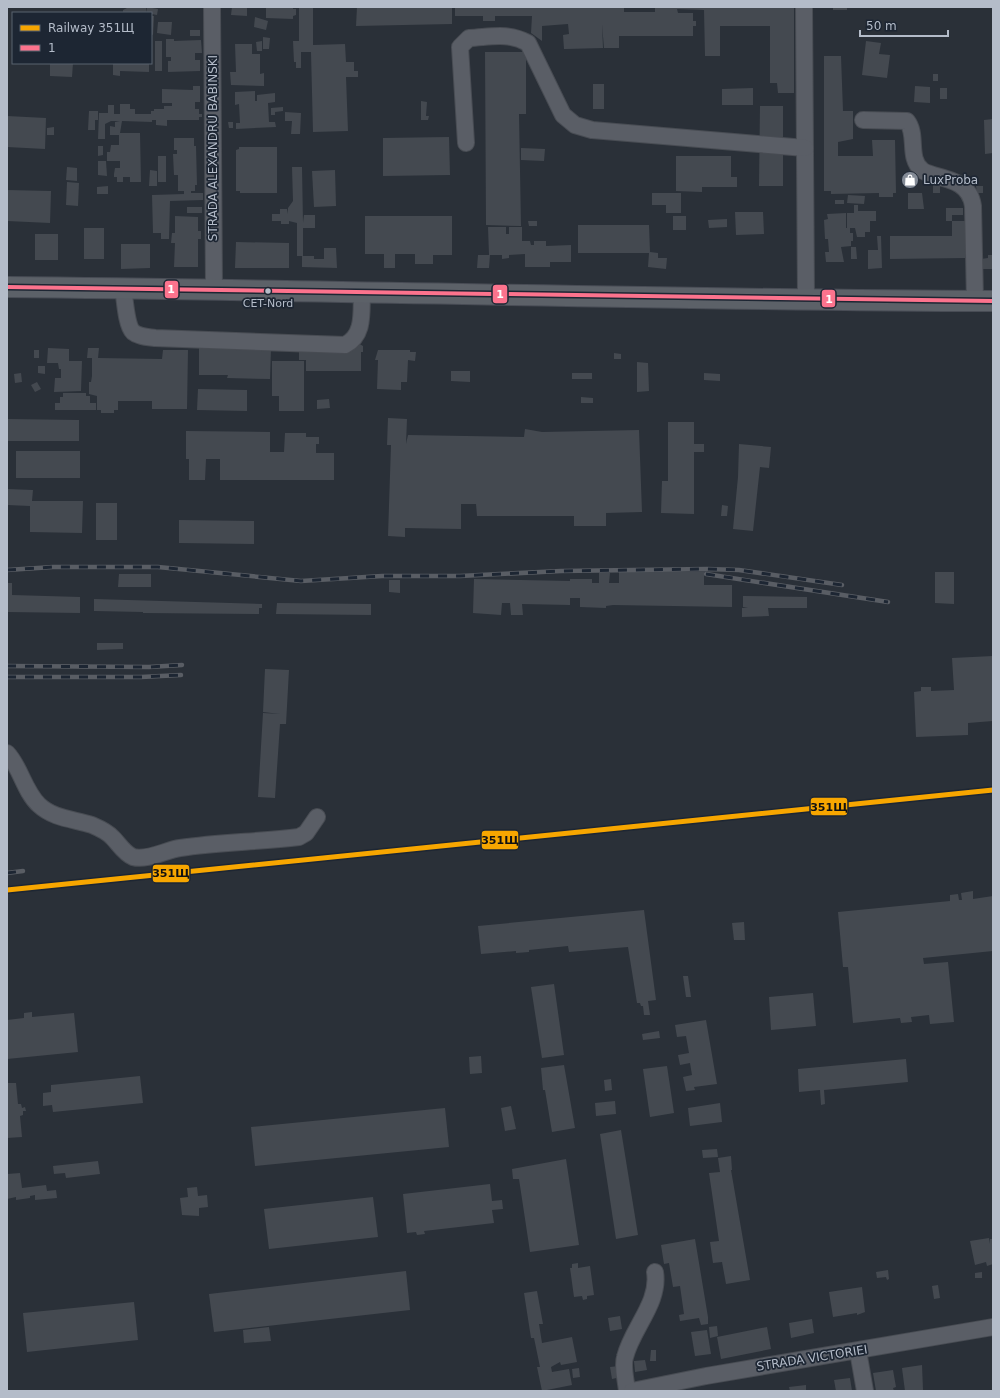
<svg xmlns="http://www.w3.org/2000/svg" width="1000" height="1398" font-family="'DejaVu Sans',sans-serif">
<rect width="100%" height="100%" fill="#2a3038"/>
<!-- building -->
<g fill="#444950">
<path d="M129 7H146V12L123 13V10Z"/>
<path d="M147 7 158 9 157 15 146 13Z"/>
<path d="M232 7H247V16L231 15Z"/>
<path d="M270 7H293V9H296V15L293 16V19L266 18V8Z"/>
<path d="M299 7H313V45L345 44 346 62H354V71H358V77H346L348 131 313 132 311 52H301V68H296V62H294L293 41H299Z"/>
<path d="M357 7H452V24L356 26Z"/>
<path d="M455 7H624V12H655V7H794V93H778L777 83H770V26H720V56H705L704 10 677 9 678 13H693V21H696V26H693V36H619V48H604L602 24 603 48 566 49H564L563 35 569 34 568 24 542 26V41L531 33 532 16H495V21H483V16H455Z"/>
<rect x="833" y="7" width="14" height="3"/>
<path d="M151 16H154L153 35 151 34Z"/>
<path d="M255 17 268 21 266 30 254 27Z"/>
<path d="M158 22H172L171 35 157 33Z"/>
<rect x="190" y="30" width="10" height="6"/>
<path d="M263 37 270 38 269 49H263Z"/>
<path d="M166 39H174V41L201 40 202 53H195V60H200V71L168 72V61H171V57H166Z"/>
<rect x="155" y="41" width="7" height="30"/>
<path d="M262 41V51H257L256 42Z"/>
<path d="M866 41 881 43 879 54 890 55 887 78 862 75Z"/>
<path d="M235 44H252V54H260V74L264 73V86L231 85 230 72H236Z"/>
<path d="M485 52H526V114H519L521 226 486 225Z"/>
<path d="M824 56H841L843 111H853V139L838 142V156H873L872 140H895L896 193H893V197H879V193L831 194V191H824Z"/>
<path d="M50 63H73L72 77 50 76Z"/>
<path d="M113 63H149V72L120 71V76L113 75Z"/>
<rect x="933" y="74" width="5" height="7"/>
<rect x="593" y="84" width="11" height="25"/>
<path d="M193 86H200V102H195V109H199V114H202V117H199V120H167V126L156 125V120H152V122L122 121 120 133H140L141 182H130V177H123V182H117V177H114V174L115 168H120V161H107V152H110L111 145H119V135H110V126L115 127V122L120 121H111L105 124V139H98L99 113H108V105H114V114H120V104H130V109H135V114H151V111H154V109H164V106H172V103H162V89L193 90Z"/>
<path d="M915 86 930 87V103L914 102Z"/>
<path d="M753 88V105H722V89Z"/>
<rect x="940" y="88" width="7" height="11"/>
<path d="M255 91V101H257V95L275 93V102L268 103 269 122H275L276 127 236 129V123H240L239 104 235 105V92Z"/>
<path d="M421 101 427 102 426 116H429L428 120H421Z"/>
<path d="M760 106H783V186H759Z"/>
<path d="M283 107V111L275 112V115H271V108Z"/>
<path d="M89 111H98V120H95V130H88Z"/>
<path d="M285 112 301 113 300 134H291L292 121H285Z"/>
<path d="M7 116 46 118 45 149 7 147Z"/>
<path d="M993 119V153L985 154 984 120Z"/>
<path d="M228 122H233V128H229Z"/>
<path d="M54 127V135H47V128Z"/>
<path d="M449 137 450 175 383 176V138Z"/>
<path d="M174 138H194V146H196L197 185H195V191H191V193H203V200L170 201 169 239H161V233H153L152 195 184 194V191H178V175H174L173 154H177V150H174Z"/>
<path d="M98 146H103V155L98 156Z"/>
<path d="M239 147H277V193H240V191H236V150L239 149Z"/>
<path d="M521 148 545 149 544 161 521 160Z"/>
<rect x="158" y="156" width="8" height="26"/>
<path d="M676 156H731V177H737V187H702V192L676 191Z"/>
<path d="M98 161H106L107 176 98 175Z"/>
<path d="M67 167 77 168V181L66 180Z"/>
<path d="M292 167H302L303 223 304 215H315V228H303V256H314V259H324V248H336L337 268 302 267V256H297V223L289 221V224H281V221H272V214H280V209H287L288 214V208L293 201Z"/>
<path d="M150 170 157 171V186H149Z"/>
<path d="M335 170 336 206 314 207 312 171Z"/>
<path d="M67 182 79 183 78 206 66 205Z"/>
<rect x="933" y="183" width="7" height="10"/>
<path d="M108 186V194H97V187Z"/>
<path d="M976 186H983V193H977Z"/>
<path d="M7 190 51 191 50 223 7 221Z"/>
<path d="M652 193H681V213H666V205H652Z"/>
<path d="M908 193H922L924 209H908Z"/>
<path d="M848 195 865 196 864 204 847 203Z"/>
<rect x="835" y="200" width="9" height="4"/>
<path d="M854 205H858V211H876V221H870V232H865V237H857L855 228H847V213H854Z"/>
<rect x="187" y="207" width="15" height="6"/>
<path d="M946 208H963V215H952V221H965V258L890 259V236H952V221H946Z"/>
<path d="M735 212H763L764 234 736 235Z"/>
<path d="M846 213V228H850V233H853V241H851V246L841 247 844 262H826L825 252H829L828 239H825L824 220 828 219 827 214Z"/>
<path d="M175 216 198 217V231H201V239H198V267H174L175 243H171L172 233H175Z"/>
<path d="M365 216H452V255H433V264H415V254H395V268H384V254H365Z"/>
<rect x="673" y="216" width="13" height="14"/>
<path d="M727 219V227L709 228 708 220Z"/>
<path d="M528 221H537V226H529Z"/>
<path d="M578 225H649L650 252 658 253V258H667L666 269 648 267 649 253H578Z"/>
<path d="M488 227H506V234H509V227H522V241H530L531 245H534V241H546V246L571 245V262H550V267H525V254L509 255V258L502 259V255H490L489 268H477L478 255H489Z"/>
<rect x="84" y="228" width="20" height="31"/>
<rect x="35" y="234" width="23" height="26"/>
<path d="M877 236H881L882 268 868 269V250H878Z"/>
<path d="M236 242 289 243V268H235Z"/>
<path d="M121 244H150V268L121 269Z"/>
<path d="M851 247H856L857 259H851Z"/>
<path d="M988 255H993V269H981V259L988 258Z"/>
<path d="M356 342 363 346V352H361V371H306V360H299V351Z"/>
<path d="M199 347 271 349 270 379 227 378 228 375H199Z"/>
<path d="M48 348 69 349V361H82L81 391 54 392 55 378H61V369H59L58 363H47Z"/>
<path d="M88 348H99L98 358 162 359 163 350H188L187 409H152V401H118V410H114V413H101V410H97V396L89 394V382H91L92 376V358H87Z"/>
<rect x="34" y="350" width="5" height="8"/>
<path d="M378 350H410V352H416L415 361 408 360 407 382H401V390L377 389 378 360H375Z"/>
<path d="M614 353 621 354V359H614Z"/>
<path d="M272 361H304V411H279V396H272Z"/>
<path d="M637 362 648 363 649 391 637 392Z"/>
<path d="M38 366H45V374L38 373Z"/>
<path d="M451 371H470V382L451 381Z"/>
<path d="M21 373 22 382 15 383 14 374Z"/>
<rect x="572" y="373" width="20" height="6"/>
<path d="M704 373 720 374V381L704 380Z"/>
<path d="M37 382 41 389 35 392 31 385Z"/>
<path d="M198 389 247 390V411L197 410Z"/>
<path d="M63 393H86V396H90V403H96V410H55V403H60V397H63Z"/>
<path d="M581 397 593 398V403H581Z"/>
<path d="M329 399 330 408 317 409V400Z"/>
<path d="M388 418 407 419 406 444 408 435 524 437 525 429 542 432 639 430 642 512 606 513V526H574V516H477L476 504H461V529L405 528V537L388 536 391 445H387Z"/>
<path d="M7 419 79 420V441H7Z"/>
<path d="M668 422H694V444H704V452H694V514L661 513 662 481H668Z"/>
<path d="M186 431 270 432V452H284L285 433H306V437H319V444H316V453H334V480H220V459H206L205 480H189V459H186Z"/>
<path d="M739 444 771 447 769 468 760 467 753 531 733 529 738 477Z"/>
<rect x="16" y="451" width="64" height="27"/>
<path d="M7 489 33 490 32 501H83L82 533 30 532V506L7 505Z"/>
<rect x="96" y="503" width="21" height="37"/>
<path d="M722 505 728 506 727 516H721Z"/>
<path d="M179 520 254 521V544L179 543Z"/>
<path d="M619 571 704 572V585H732V607L613 605 606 606V608L580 607V598H570V605L522 604 523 615H511L510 603H502L501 615 473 613 474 579 570 581V579H592V583H599V573H610L609 583H619Z"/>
<path d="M935 572H954V604L935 603Z"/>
<path d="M119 574H151V587H118Z"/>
<path d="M389 580H400V593L389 592Z"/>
<path d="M7 583H12V595L80 597V613L7 612Z"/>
<path d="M743 596 807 597V608H768L769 616 742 617V608H748L743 607Z"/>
<path d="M94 599 262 604V608H259V614L143 613V612L94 611Z"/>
<path d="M277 603 371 604V615L276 614Z"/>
<path d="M97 643H123V649L97 650Z"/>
<path d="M993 656V721L968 723V735L916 737 914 692 921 691V687H931V691L954 690 952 658Z"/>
<path d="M265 669 289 670 286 724H280L275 798 258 797 263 713 280 714 263 712Z"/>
<path d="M973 891V899L993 896V951L923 958 924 964 948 962 954 1022 930 1024 929 1015 911 1017 912 1022 901 1023 900 1018 853 1023 848 967H843L838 912 950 901V895L958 894 959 900H962L961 893Z"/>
<path d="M644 910 656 1000 648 1001 650 1015H644L643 1006H641L640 1003H637L628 947 569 952 568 946 529 950V952L516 953V951L481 954 478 926Z"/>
<path d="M744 922 745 940H734L732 923Z"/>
<path d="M683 976H688L691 997H686Z"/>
<path d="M554 984 564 1055 542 1058 531 987Z"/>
<path d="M813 993 816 1026 771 1030 769 997Z"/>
<path d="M32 1012V1017L74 1013 78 1052 7 1059V1020L24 1018V1013Z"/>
<path d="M706 1020 717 1084 694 1087 695 1090 686 1091 683 1077 692 1075 690 1063 680 1065 678 1055 689 1053 686 1036 677 1037 675 1025Z"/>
<path d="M659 1031 660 1038 643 1040 642 1034Z"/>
<path d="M481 1056 482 1073 470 1074 469 1057Z"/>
<path d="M906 1059 908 1082 824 1090 825 1104 821 1105 820 1090 799 1092 798 1069Z"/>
<path d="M564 1065 575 1128 552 1132 545 1090H543L541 1068Z"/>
<path d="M667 1066 674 1113 650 1117 643 1069Z"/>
<path d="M140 1076 143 1103 53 1112 52 1105 43 1106V1093L51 1092V1085Z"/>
<path d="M611 1079 612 1090 605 1091 604 1080Z"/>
<path d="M7 1083H16L18 1104H21L22 1108 25 1107 26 1111H23V1115L20 1116 22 1137 7 1138Z"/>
<path d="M615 1101 616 1114 596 1116 595 1103Z"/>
<path d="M720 1103 722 1122 690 1126 688 1108Z"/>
<path d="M511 1106 516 1129 505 1131 501 1108Z"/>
<path d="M445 1108 449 1147 255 1166 251 1127Z"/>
<path d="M621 1130 638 1235 616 1239 600 1134Z"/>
<path d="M717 1149 718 1157 703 1158 702 1150Z"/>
<path d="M731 1156 732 1170H731L750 1280 726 1284 722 1262 713 1263 710 1242 719 1241 709 1173 720 1172 718 1158Z"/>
<path d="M566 1159 579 1245 530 1252 519 1179H513L512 1169Z"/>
<path d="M98 1161 100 1174 66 1178 65 1173 54 1174 53 1166Z"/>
<path d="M20 1173 22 1188 46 1185 47 1191 56 1190 57 1198 35 1200V1195L30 1196V1198L16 1200V1197L7 1199V1174Z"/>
<path d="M490 1184 492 1201 502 1200 503 1209 492 1210 494 1223 424 1231 425 1234 417 1235 416 1232 407 1233 403 1194Z"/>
<path d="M197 1187 198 1196 207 1195 208 1207 199 1208V1216L182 1215 180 1198 188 1197 187 1188Z"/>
<path d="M373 1197 378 1237 269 1249 264 1209Z"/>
<path d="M989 1238 990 1244V1239H993V1264L987 1266 986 1262 975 1265 970 1241Z"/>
<path d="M695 1239 708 1317V1324L701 1325 699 1318 680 1321 679 1315 684 1314 680 1286 673 1287 669 1263 664 1264 661 1245Z"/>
<path d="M578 1263V1268L590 1266 594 1295 587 1296V1299L583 1300 582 1296 574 1297 570 1268H572V1264Z"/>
<path d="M888 1270 889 1279 887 1280 886 1277 877 1278 876 1272Z"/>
<path d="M406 1271 410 1310 214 1332 209 1294Z"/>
<path d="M982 1272V1278H975V1273Z"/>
<path d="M938 1285 940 1298 934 1299 932 1286Z"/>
<path d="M862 1287 865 1312 857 1315V1313L833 1317 829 1292Z"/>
<path d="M537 1291 543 1324H539L542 1343 572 1337 577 1362 561 1365 560 1362 551 1367 552 1372 569 1369 572 1385 542 1391 537 1367H540L534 1338H531L524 1293Z"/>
<path d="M134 1302 138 1340 27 1352 23 1313Z"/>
<path d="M620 1316 622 1329 610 1331 608 1318Z"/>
<path d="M812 1319 814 1333 791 1338 789 1323Z"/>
<path d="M717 1326 718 1336 710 1338 709 1327Z"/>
<path d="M269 1327 271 1341 244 1343 243 1330Z"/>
<path d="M767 1327 771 1349 721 1359 717 1337Z"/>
<path d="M707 1330 711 1354 695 1356 691 1332Z"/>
<path d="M651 1350H656V1361H650Z"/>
<path d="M645 1360 647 1370 635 1372 634 1361Z"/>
<path d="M922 1365 923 1390 905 1391 902 1368Z"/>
<path d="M619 1366 621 1377 612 1379 610 1367Z"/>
<path d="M579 1368 580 1377 573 1378 572 1369Z"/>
<path d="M893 1370 896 1387 893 1388 894 1391H876L873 1373Z"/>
<path d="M850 1378 852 1391H836L834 1380Z"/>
<path d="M806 1385V1391H790L789 1387Z"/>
</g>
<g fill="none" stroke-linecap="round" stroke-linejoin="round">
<!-- minor casing -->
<g stroke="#484c53" stroke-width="18">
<g id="minor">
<path d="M212 7 214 289"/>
<path d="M804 7 806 300"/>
<path d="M863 120 907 121C918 135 907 158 922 170 925 173 929 173 933 175 952 180 970 184 973 206L975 301"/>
<path d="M466 143 460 47 469 38C491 37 508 32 528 43L563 115 575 125 592 130 805 148"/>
<path d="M123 288C125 299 126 325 133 332 139 337 148 337 155 338L345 345C365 335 361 312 362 292"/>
<path d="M7 753C20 766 24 791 39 805 54 819 74 819 92 825 99 828 108 832 113 838 119 844 124 853 133 857 147 861 166 850 180 848 219 842 259 842 299 837L306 833 317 817"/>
<path d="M858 1351 865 1391"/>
<path d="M627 1391C626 1380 622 1367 625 1357 632 1328 660 1303 655 1272"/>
<path d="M632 1391 706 1376 993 1327"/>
</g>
</g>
<!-- major casing -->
<g stroke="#484c55" stroke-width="22">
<path id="major" d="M7 287C336 290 664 300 993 301"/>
</g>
<!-- minor -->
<use href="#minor" stroke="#5a5e66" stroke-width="16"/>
<!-- major -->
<use href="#major" stroke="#5c6168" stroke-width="20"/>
<!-- rail casing -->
<g stroke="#595d64" stroke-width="4.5">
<g id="rail">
<path d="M7 570 53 567H158L301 581 382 576H460L561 571 707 569 739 570 842 585"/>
<path d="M706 574 888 602"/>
<path d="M7 666 149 667 182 665"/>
<path d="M7 677H141L181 675"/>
<path d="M7 873 23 871"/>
</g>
</g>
<!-- rail -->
<use href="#rail" stroke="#1d2633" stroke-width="3" stroke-dasharray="9" stroke-linecap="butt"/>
<!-- bus-1 casing -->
<g stroke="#1d2633" stroke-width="7">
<path id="bus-1" d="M7 287 993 301"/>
</g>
<!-- bus-1 -->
<use href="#bus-1" stroke="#fc738d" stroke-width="4"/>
<!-- rail-1 casing -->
<g stroke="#1d2633" stroke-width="8">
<path id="rail-1" d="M7 890 993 790"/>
</g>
<!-- rail-1 -->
<use href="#rail-1" stroke="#f7a600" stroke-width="5"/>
</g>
<!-- icons -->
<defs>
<g id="shop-disc" transform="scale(0.9)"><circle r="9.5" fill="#848b96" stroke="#1d2633"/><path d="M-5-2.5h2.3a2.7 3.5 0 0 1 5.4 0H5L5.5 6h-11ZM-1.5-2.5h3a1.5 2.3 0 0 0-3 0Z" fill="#fff"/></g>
</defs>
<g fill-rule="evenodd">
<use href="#shop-disc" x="910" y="180"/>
</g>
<!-- markers -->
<circle fill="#b4bcc9" stroke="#1d2633" stroke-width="1.5" cx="268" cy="291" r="3.5"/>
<g text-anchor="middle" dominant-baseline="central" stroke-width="3.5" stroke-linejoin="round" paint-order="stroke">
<!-- bus labels -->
<g font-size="11" fill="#b4bcc9" stroke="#1d2633">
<text x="268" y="303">CET-Nord</text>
</g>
<!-- street labels -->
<g font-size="12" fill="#b4bcc9" stroke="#1d2633">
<text transform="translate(213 148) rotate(-90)">STRADA ALEXANDRU BABINSKI</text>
<text transform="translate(812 1358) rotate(-9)">STRADA VICTORIEI</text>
</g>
<!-- poi labels -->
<g font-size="12" fill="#b4bcc9" stroke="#1d2633" text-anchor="start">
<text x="923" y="180">LuxProba</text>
</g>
</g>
<g stroke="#1d2633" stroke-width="1.5">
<rect x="164" y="280" width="15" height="19" rx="4" fill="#fc738d"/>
<rect x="492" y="284" width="16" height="20" rx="4" fill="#fc738d"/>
<rect x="821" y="289" width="15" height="19" rx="4" fill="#fc738d"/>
<rect x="810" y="797" width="38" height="19" rx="4" fill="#f7a600"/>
<rect x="481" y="830" width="38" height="20" rx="4" fill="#f7a600"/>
<rect x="152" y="864" width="38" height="19" rx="4" fill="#f7a600"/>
</g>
<g font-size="11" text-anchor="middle" font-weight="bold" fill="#fff">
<text x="171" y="293">1</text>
<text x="500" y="298">1</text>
<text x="829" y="303">1</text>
</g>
<g font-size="11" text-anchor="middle" font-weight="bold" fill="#111">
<text x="829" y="811">351Щ</text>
<text x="500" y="844">351Щ</text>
<text x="171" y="877">351Щ</text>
</g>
<!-- border -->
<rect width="1000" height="1398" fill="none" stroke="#b4bcc9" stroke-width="16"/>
<!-- legend -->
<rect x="12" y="12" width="140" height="52" fill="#1d2633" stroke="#59626f"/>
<rect x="20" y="25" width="20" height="6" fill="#f7a600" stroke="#59626f"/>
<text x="48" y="32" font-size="12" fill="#b4bcc9">Railway 351Щ</text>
<rect x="20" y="45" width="20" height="6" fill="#fc738d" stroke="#59626f"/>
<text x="48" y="52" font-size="12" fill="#b4bcc9">1</text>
<!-- scale -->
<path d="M860 30v6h88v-6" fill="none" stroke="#b4bcc9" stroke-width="2"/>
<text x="866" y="30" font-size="12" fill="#b4bcc9" stroke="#1d2633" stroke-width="3" paint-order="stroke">50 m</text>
</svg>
